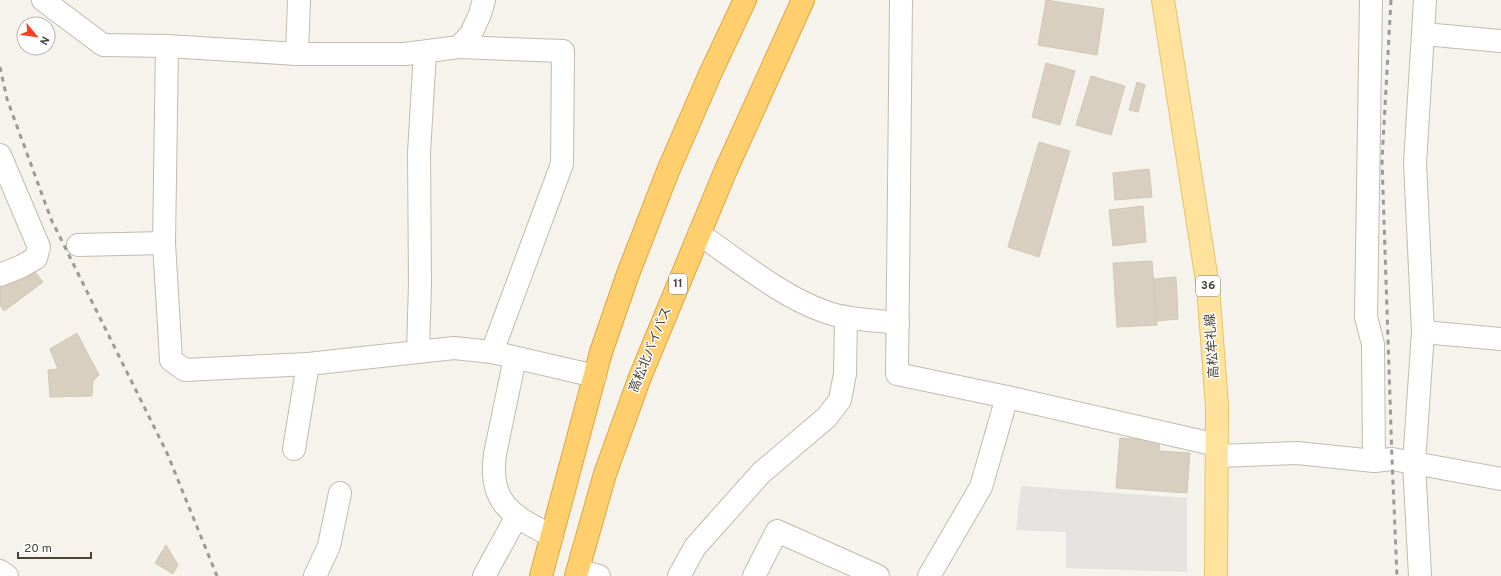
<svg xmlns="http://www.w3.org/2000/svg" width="1501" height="576" font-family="Overpass,'Noto Sans JP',sans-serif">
<rect width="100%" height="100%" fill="#f6f3ec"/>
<!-- parking -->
<path fill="#e5e3e0" d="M1021 486 1187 498V572L1066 568V532L1016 530Z"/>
<!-- building -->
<g fill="#d8cfc1" stroke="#d3c7b4">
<path d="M1046 0 1104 9 1097 55 1038 45Z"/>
<path d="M1046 63 1075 71 1060 125 1032 117Z"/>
<path d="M1091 76 1125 86 1111 135 1076 125Z"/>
<path d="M1137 82 1145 85 1138 112 1129 110Z"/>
<path d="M1039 142 1070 151 1039 257 1008 247Z"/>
<path d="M1149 169 1152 197 1115 200 1113 173Z"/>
<path d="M1143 206 1146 242 1113 246 1109 210Z"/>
<path d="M1152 261 1157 325 1117 327 1113 263Z"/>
<path d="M29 264 43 282 4 311 0 305V286Z"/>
<path d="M1176 277 1178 319 1156 321 1154 279Z"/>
<path d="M77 333 99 375 93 381 92 396 50 397 48 370 58 369 50 349Z"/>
<path d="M1120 438 1160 441 1159 451 1190 453 1187 493 1116 488Z"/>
<path d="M166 545 178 565 173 574 155 563Z"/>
</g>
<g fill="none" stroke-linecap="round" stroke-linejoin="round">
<!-- minor casing -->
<g stroke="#c2bbae" stroke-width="24">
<g id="minor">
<path d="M43 0 103 45 167 46 297 54H405L459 47 471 34 480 14 484 0"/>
<path d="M901 0 897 374 1007 397"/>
<path d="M1371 0 1366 317 1373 344 1374 461"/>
<path d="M1424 34 1501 41"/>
<path d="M167 46 164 243 171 360 185 370 308 364 454 348 492 352 595 376"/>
<path d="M459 47 563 51 562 164 492 352"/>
<path d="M297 54 299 0"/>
<path d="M0 155 39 247 36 258 22 266 0 275"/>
<path d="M699 234C738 260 779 295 823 311 847 320 873 320 898 323"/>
<path d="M78 245 164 243"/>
<path d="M1423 332 1501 339"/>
<path d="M418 352 420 283 419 153 425 52"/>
<path d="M515 358 495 454C488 503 512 516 552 536"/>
<path d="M294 449 308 364"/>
<path d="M1217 456 1297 453 1374 461 1392 459 1501 479"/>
<path d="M578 570 599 576"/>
<path d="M0 571 7 576"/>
<path d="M315 576 329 546 340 493"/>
<path d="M484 576 517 516"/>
<path d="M679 576 695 547 761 473 827 417 840 400 845 374 846 318"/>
<path d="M754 576 777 531 878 576"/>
<path d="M929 576 981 487 1007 397 1217 445"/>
<path d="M1420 576 1414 463 1423 332 1415 163 1425 0"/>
</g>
</g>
<!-- major casing -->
<g stroke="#e6c16a" stroke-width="24">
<path id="major" d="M1163 0 1208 287 1217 406 1216 576"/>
</g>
<!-- highway casing -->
<g stroke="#e0a43c" stroke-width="24">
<g id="highway">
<path d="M541 576 601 352 628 274 668 171 711 72 745 0"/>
<path d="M576 576 605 474 640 377 725 172 803 0"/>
</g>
</g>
<!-- minor -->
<use href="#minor" stroke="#fff" stroke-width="22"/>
<!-- major -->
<use href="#major" stroke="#ffe39c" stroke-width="22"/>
<!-- highway -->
<use href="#highway" stroke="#ffcf6e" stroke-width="22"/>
<!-- rail -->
<g stroke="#9a9a9a" stroke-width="3" stroke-dasharray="5 5" stroke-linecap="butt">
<path d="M1391 0 1382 160 1392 459 1397 576"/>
<path d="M0 67 7 99 51 219 167 453 217 576"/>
</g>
</g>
<g text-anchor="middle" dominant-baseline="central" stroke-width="3" stroke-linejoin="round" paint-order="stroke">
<!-- shield labels -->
<g fill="#fff" stroke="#817c74" stroke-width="1">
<rect x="669" y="274" width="18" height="20" rx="3"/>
<rect x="1196" y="276" width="24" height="20" rx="3"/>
</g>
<g font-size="12" font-weight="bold" fill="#4b4439">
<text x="678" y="284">11</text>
<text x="1208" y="286">36</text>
</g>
<!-- street labels -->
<g font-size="13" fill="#4b4439" stroke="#fff">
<text transform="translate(1213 346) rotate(-94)">高松牟礼線</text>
<text transform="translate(651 350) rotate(-68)">高松北バイパス</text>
</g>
</g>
<!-- north arrow -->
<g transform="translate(36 36) rotate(119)"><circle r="19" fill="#ffffff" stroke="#b7b4b0"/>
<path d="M0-3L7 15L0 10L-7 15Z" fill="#fc3f1d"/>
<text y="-6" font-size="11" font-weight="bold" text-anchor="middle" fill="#4b4439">N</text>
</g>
<!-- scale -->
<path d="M18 552v6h73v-6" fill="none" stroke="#4b4439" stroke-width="2"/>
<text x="24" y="552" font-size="12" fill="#4b4439" stroke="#ffffff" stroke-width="3" paint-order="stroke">20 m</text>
</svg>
